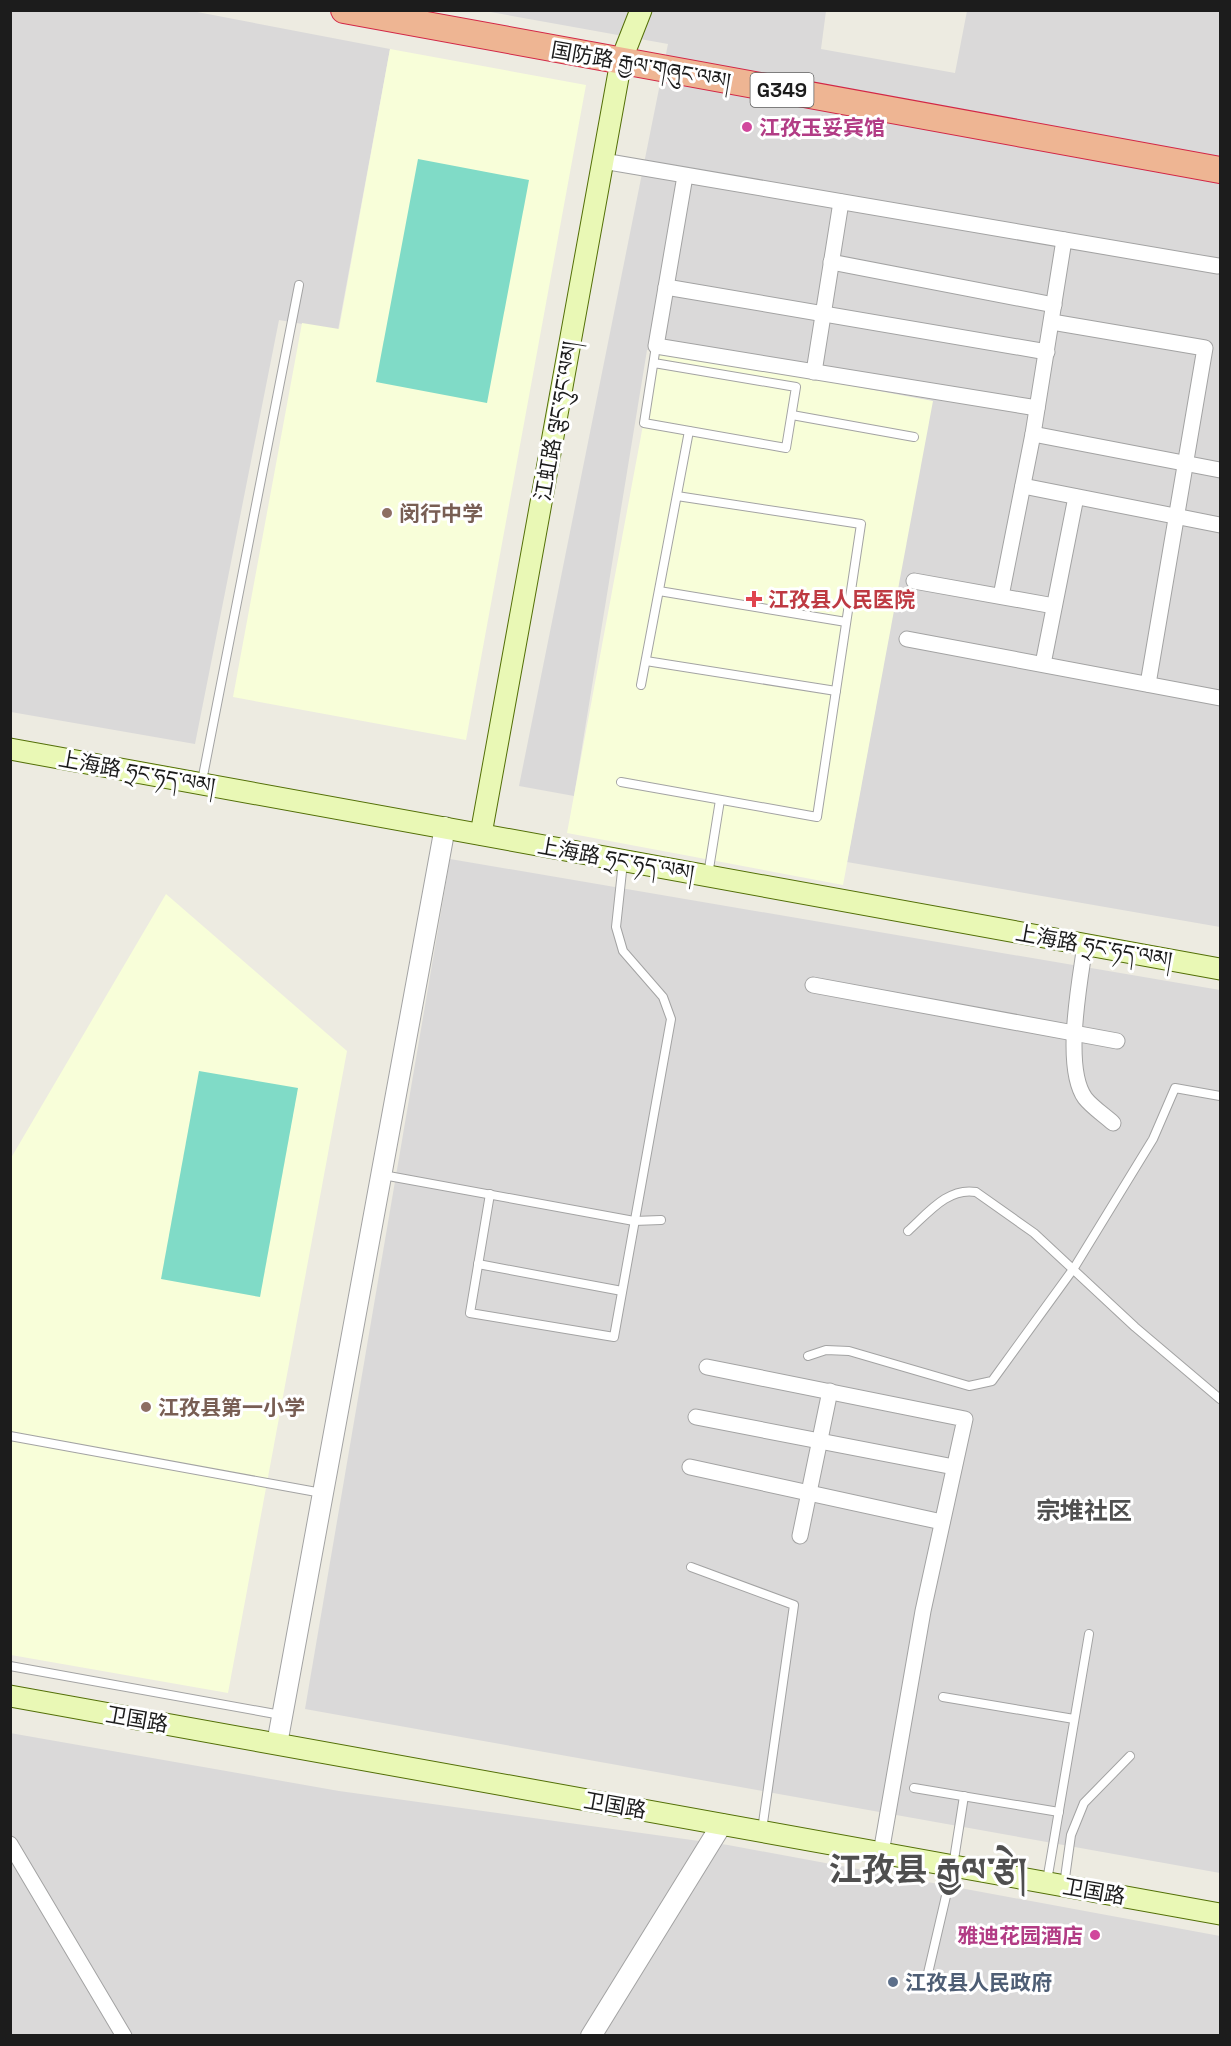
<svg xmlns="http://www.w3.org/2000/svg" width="1231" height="2046" font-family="'Space Grotesk','Noto Sans SC','Noto Serif Tibetan',sans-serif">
<rect width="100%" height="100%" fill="#edebe1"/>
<!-- residential -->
<g fill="#dad9d9">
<path d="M10 11H192L390 49 338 330 279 320 195 744 11 712Z"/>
<path d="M485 11H826L821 49 955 73 967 11H1220V927L847 862 932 401 657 350H647L574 796 519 786 668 44Z"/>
<path d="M450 859 1220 990V1873L305 1709Z"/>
<path d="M10 1733 339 1791 728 1845 1220 1936V2035H11Z"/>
</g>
<!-- education -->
<g fill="#f8fed9">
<path d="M390 49 586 85 466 740 233 697 302 323 339 329Z"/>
<path d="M657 350 933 401 843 885 567 833Z"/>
<path d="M166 894 347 1051 228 1693 11 1655V1158Z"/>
</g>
<!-- pitch -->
<g fill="#80dbc7">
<path d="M418 159 529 180 487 403 376 382Z"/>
<path d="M199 1071 298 1088 260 1297 161 1279Z"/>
</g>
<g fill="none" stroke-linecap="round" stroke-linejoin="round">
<!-- service casing -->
<g stroke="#a3a3a3" stroke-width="10">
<g id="service">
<path d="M654 363 796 387 786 448 644 423 656 346"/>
<path d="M792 415 914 437"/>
<path d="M659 591 846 622"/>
<path d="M646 661 836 691"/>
<path d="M641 685 689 431"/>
<path d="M202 781 299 285"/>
<path d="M621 782 817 817 861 524 677 496"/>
<path d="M708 875 720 800"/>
<path d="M383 1175 634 1221 661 1220"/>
<path d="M490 1194 470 1313 614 1337 671 1019 663 997 623 951 616 927 623 862"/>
<path d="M908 1231C928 1213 948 1187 976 1192L1034 1233 1135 1327 1220 1399"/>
<path d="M478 1264 622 1291"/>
<path d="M808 1356 826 1350 849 1351 969 1386 992 1381 1074 1268 1153 1139 1175 1088 1220 1096"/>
<path d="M10 1436 322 1493"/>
<path d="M691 1567 794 1605 762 1830"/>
<path d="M10 1666 281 1715"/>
<path d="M943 1697 1074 1719"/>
<path d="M914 1788 1059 1812"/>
<path d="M1047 1881 1089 1634"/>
<path d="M1064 1885 1071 1835 1084 1803 1130 1756"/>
<path d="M925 1986 953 1866 964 1796"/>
</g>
</g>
<!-- minor casing -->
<g stroke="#a3a3a3" stroke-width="17">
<g id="minor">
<path d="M603 161 1218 266"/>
<path d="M685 176 656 346 1037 408"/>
<path d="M831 262 1054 305"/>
<path d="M666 287 1047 352"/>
<path d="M1052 322 1205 348 1148 684"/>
<path d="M814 372 841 202"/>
<path d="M1033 434 1220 470"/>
<path d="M1023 486 1220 525"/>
<path d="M914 581 1054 606"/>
<path d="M1001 596 1033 434 1064 240"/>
<path d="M907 639 1220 698"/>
<path d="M1043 664 1076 497"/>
<path d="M1085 945C1080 981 1063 1067 1085 1098 1092 1107 1104 1115 1113 1123"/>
<path d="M813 985 1117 1041"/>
<path d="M707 1367 965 1419 923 1611 881 1853"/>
<path d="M696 1417 954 1467"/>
<path d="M690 1467 942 1522"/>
<path d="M800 1536 830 1391"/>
<path d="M10 1844 124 2036"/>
</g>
</g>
<!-- tertiary casing -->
<g stroke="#a3a3a3" stroke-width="22">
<g id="tertiary">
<path d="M277 1744 445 827"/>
<path d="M591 2036 722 1824"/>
</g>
</g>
<!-- secondary casing -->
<g stroke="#536f07" stroke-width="23">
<g id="secondary">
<path d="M10 749 1220 969"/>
<path d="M481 834 621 61 641 10"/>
<path d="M10 1696 1220 1914"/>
</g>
</g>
<!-- trunk casing -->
<g stroke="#d22746" stroke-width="28">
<path id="trunk" d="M344 10 1220 170"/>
</g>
<!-- service -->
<use href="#service" stroke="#fff" stroke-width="8"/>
<!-- minor -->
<use href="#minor" stroke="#fff" stroke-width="15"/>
<!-- tertiary -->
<use href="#tertiary" stroke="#fff" stroke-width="20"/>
<!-- secondary -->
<use href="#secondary" stroke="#e9f8b5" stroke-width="21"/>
<!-- trunk -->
<use href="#trunk" stroke="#eeb593" stroke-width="26"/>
</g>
<!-- markers -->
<g fill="#d1479c" stroke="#fff" stroke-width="2">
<circle cx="747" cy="127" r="6"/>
<circle cx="1095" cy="1935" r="6"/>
</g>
<g fill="#8d6e63" stroke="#fff" stroke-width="2">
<circle cx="387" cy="513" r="6"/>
<circle cx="146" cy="1407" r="6"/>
</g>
<path fill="#e0444e" stroke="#fff" stroke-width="2" d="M751 590h6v6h6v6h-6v6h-6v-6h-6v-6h6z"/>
<circle fill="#5c6f8a" stroke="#fff" stroke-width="2" cx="893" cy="1982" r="6"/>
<g text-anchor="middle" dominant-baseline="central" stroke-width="6" stroke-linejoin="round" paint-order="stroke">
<!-- shield labels -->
<rect fill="#fff" stroke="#606060" stroke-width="1.5" x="750.5" y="73" width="63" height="34" rx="4.5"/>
<g font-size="20" font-weight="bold" fill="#1c1c1c">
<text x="782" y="90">G349</text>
</g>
<!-- street labels -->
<g font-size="21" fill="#1c1c1c" stroke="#fff">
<text transform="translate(641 65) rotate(10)">国防路 རྒྱལ་གཞུང་ལམ།</text>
<text transform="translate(556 421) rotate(-80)">江虹路 ལྕང་ཧུང་ལམ།</text>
<text transform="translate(137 772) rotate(10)">上海路 ཧྲང་ཧད་ལམ།</text>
<text transform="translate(616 859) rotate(10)">上海路 ཧྲང་ཧད་ལམ།</text>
<text transform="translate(1094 946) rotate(10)">上海路 ཧྲང་ཧད་ལམ།</text>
<text transform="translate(137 1719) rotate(10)">卫国路</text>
<text transform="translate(615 1805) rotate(10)">卫国路</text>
<text transform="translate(1094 1891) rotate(10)">卫国路</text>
</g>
<!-- hotel labels -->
<g font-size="21" font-weight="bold" fill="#b23c85" stroke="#fff" text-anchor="start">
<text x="759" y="127">江孜玉妥宾馆</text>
<text x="1083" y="1935" text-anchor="end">雅迪花园酒店</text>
</g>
<!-- education labels -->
<g font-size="21" font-weight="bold" fill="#785e54" stroke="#fff" text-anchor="start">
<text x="399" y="513">闵行中学</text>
<text x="158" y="1407">江孜县第一小学</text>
</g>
<!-- health labels -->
<g font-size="21" font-weight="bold" fill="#be3a42" stroke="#fff" text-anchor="start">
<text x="768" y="599">江孜县人民医院</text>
</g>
<!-- service labels -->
<g font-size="21" font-weight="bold" fill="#4e5e75" stroke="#fff" text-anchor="start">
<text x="905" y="1982">江孜县人民政府</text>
</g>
<!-- quarter labels -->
<g font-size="24" font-weight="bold" fill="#4f4f4f" stroke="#fff">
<text x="1084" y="1510">宗堆社区</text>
</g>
<!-- town labels -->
<g font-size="33" font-weight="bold" fill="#4f4f4f" stroke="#fff">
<text x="928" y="1870">江孜县 རྒྱལ་རྩེ།</text>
</g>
</g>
<!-- border -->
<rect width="1231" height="2046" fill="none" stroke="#1c1c1c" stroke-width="24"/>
</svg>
